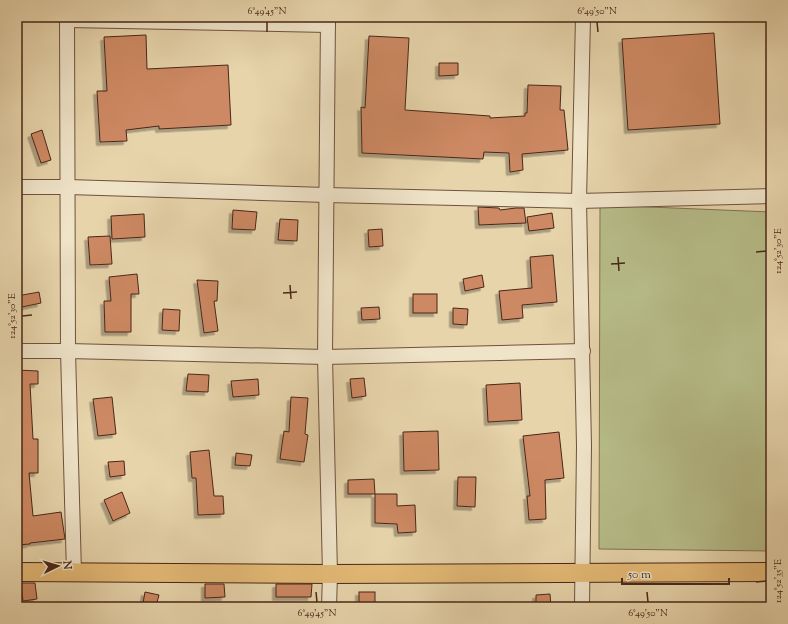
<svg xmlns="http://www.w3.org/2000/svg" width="788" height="624" font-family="'Sorts Mill Goudy',serif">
<defs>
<filter id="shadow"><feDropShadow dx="-3.5" dy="3.5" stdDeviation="0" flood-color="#0004"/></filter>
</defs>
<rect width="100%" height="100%" fill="#e7d4ab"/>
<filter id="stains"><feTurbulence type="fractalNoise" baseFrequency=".005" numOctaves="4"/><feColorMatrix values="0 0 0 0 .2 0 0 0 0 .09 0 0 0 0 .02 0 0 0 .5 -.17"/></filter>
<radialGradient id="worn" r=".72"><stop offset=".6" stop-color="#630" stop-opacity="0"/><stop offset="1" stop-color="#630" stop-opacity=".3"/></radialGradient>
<!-- green -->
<path fill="#b6bc88" stroke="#807250" d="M600 205 771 212V551L599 549Z"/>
<!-- building -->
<g fill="#cd8964" stroke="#492719" filter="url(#shadow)">
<path d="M714 33 720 124 628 130 622 39Z"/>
<path d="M146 35 147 69 228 65 231 125 159 129V126L126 130 127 141 100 142 97 91H107L104 37Z"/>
<path d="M369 36 409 38 405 110 490 116V118L525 116V113H527L528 85 561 86 560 110H564L568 150 522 154 523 170 510 172 509 153 484 152 483 159 362 153 361 107 365 108Z"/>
<path d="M439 63H458V75L439 76Z"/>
<path d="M42 130 51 160 41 163 31 134Z"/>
<path d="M478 207 499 208 500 210 516 208H524L526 223 479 225Z"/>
<path d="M233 210 257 212 255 230 232 229Z"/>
<path d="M552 213 554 228 529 231 527 217Z"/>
<path d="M144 214 145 237 112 239 111 216Z"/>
<path d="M280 219 298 220 297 241 278 240Z"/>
<path d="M382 229 383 246 369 247 368 230Z"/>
<path d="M110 236 112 264 90 265 88 237Z"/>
<path d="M553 255 557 302 522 305 523 318 502 320 499 291 532 288 530 257Z"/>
<path d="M137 274 139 294H131V332H105L104 301H111L109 277Z"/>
<path d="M482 275 484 287 465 291 463 279Z"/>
<path d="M197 280 218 281 217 301H214L218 331 204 333Z"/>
<path d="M39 292 41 303 17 308V296Z"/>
<rect x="413" y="294" width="24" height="19"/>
<path d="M379 307 380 319 362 320 361 308Z"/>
<path d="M453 308 468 309 467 325 453 324Z"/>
<path d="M163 309 180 310 179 331 162 330Z"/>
<path d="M17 370 38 371V384H30L33 439H38V473H29L33 516 61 512 65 539 30 543V544L17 545Z"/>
<path d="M188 374 209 375 208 392 186 391Z"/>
<path d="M364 378 366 396 352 398 350 379Z"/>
<path d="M258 379 259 395 233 397 231 381Z"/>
<path d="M520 383 522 420 488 422 486 385Z"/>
<path d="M112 397 116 434 98 436 93 399Z"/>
<path d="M291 397 308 398 305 434 308 435 304 462 280 459 284 431 289 432Z"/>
<path d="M438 431 439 470 404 471 403 432Z"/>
<path d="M559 432 564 478 545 480 546 519 529 520 527 496H530L523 436Z"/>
<path d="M209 450 214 496H223L224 514 198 515 196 478H192L190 452Z"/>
<path d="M236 453 252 455 250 466 235 465Z"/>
<path d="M124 461 125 475 110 477 108 462Z"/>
<path d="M458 477H476L475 507 457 506Z"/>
<path d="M374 479 375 494H348V480Z"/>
<path d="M122 492 130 513 113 521 104 500Z"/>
<path d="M375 494H397V506L415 505 416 532 398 533 397 524 375 523Z"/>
<path d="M21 583H35L37 599 23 601Z"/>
<path d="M205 584H224L225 597 205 598Z"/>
<path d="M276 584H312L311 597H276Z"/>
<path d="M145 592 159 595 156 606 143 603Z"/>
<rect x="359" y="592" width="16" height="15"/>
<path d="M550 594 551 607H536V595Z"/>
</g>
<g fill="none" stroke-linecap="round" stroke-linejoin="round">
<!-- minor casing -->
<g stroke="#70523e" stroke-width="16">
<g id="minor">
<path d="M67 17 68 351 74 573"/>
<path d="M328 17 325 357 330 574 329 607"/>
<path d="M67 20 328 25"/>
<path d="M17 187H68L326 195 579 201 771 196"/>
<path d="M17 351H68L325 357 583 351"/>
<path d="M582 607 584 446 579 201 583 17"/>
</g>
</g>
<!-- major casing -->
<g stroke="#492719" stroke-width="20">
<path id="major" d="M17 572 330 574 771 572"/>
</g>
<!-- minor -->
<use href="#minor" stroke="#efe3c8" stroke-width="14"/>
<!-- major -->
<use href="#major" stroke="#e4ba76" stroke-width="18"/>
</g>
<!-- ticks -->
<path fill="none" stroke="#492719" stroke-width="1.5" d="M267 22V32M597 22 598 32M756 252 766 251M618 257 619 271M611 264 625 263M290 285 291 299M283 293 297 292M22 316 32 315M756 582 766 581M316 592 317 602M647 592 648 602"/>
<!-- margin -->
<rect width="788" height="624" fill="none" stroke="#e7d4ab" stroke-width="44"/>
<!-- north arrow -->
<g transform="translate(58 566) rotate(85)" stroke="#efe3c8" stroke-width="3" paint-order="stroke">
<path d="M0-3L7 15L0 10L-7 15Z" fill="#492719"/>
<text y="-6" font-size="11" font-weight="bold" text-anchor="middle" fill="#492719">N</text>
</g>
<!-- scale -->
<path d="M622 578v6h107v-6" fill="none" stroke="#492719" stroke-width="2"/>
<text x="628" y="578" font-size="12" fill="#492719" stroke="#efe3c8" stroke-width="3" paint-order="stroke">50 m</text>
<rect x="22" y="22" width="744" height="580" fill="none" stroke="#492719" stroke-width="1.5"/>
<g font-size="10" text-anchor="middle" fill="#492719">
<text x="267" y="14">6°49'45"N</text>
<text x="597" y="14">6°49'50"N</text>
<text transform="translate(777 251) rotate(-90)" y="4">124°52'30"E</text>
<text transform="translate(11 316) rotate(-90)" y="4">124°52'30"E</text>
<text transform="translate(777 581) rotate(-90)" y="4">124°52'35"E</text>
<text x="317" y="616">6°49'45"N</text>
<text x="648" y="616">6°49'50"N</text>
</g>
<rect width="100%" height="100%" filter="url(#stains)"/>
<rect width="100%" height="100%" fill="url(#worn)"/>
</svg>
